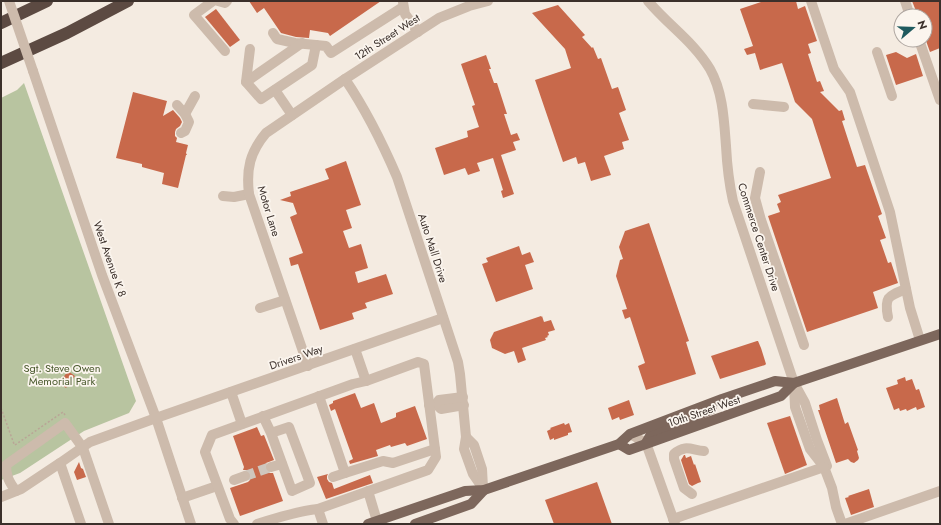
<svg xmlns="http://www.w3.org/2000/svg" width="941" height="525" font-family="Jost,sans-serif">
<rect width="100%" height="100%" fill="#f4ebe1"/>
<!-- green -->
<path fill="#b8c4a0" d="M24 83 136 401 129 413 84 431 20 473 1 480V98L17 90Z"/>
<!-- building -->
<g fill="#c8694b">
<path d="M249 1H381L330 36 328 33 310 30 309 38 296 37 281 33 264 8 257 13Z"/>
<path d="M764 1H796L798 9 805 6 817 41 808 44 811 53 808 54 817 82 820 81 824 91 820 92 839 111 842 110 845 120 842 121 857 167 865 165 882 214 878 216 886 238 880 240 888 263 891 262 898 283 873 292 878 308 807 332 768 216 780 212 777 204 781 202 778 195 831 178 812 119 795 102 782 63 760 70 755 53 747 55 744 49 753 46 740 9Z"/>
<path d="M912 1H940V48L930 52 925 38V16H918Z"/>
<path d="M558 5 585 35 582 37 592 48 593 47 598 59 601 58 612 89 618 87 626 110 619 113 629 140 622 142 624 149 604 156 611 175 591 181 585 162 578 164 576 157 563 162 535 80 571 68 565 49 532 13Z"/>
<path d="M216 9 240 40 230 47 205 17Z"/>
<path d="M896 52 907 58 916 54 923 76 896 85 886 55Z"/>
<path d="M486 55 491 69H489L494 83H497L507 114H504L511 135 517 133 520 140 513 142 516 150 501 155 514 194 503 198 501 191 503 190 493 158 477 163 480 171 468 175 465 168 444 175 435 148 468 137 467 131 479 127 472 106 475 105 461 64Z"/>
<path d="M133 92 167 101 163 116 173 110 180 118 182 122 180 126 176 129 175 132V136L177 138 176 142 188 145 186 153 187 155H186L178 188 162 184 164 173 142 167V164L116 158Z"/>
<path d="M346 161 361 205 346 210 352 228 343 231 349 248 361 244 368 268 355 272 358 283 386 274 393 294 365 303 367 308 352 313 354 319 320 330 298 264 291 266 289 258 303 253 290 217 297 214 293 203 280 200 291 196 290 192 329 179 325 169Z"/>
<path d="M649 223 689 341 686 342 696 374 646 390 638 366 645 363 630 317 625 319 622 310 627 309 616 276 620 260 623 259 619 247 625 231Z"/>
<path d="M519 246 522 255 530 252 534 262 525 265 533 289 496 302 482 264 488 262 486 258Z"/>
<path d="M541 316V317L542 316 544 322 551 320 555 330 548 332 549 335 547 336 548 337 545 338 546 340 522 348 526 360 518 363 514 351 505 354 492 348 490 340 494 332Z"/>
<path d="M757 341H758L761 348 766 364 765 365 720 379 711 356Z"/>
<path d="M68 371 75 376 66 388 59 383Z"/>
<path d="M905 377 906 381 912 379 916 390 919 389 925 407 917 410 916 407 907 411 906 409 900 411 899 408 894 410 886 388 898 384 897 380Z"/>
<path d="M355 393 361 408 374 403 381 423 394 418 396 417V413L415 406 427 439 407 446 405 443 391 447 390 445 376 450 378 456 350 464 349 461 353 459 335 409 331 411 329 405 333 403V401Z"/>
<path d="M837 398 845 424 848 422 858 450 857 451 859 458 858 460 854 463 851 462 848 459 836 463 818 410H820L819 405Z"/>
<path d="M629 400 634 415 620 420 619 417 612 420 608 408Z"/>
<path d="M790 416 807 465 785 474 767 423Z"/>
<path d="M564 423 565 425 569 423 572 432 568 433V435L554 440V438L550 440 547 431 551 429 550 428Z"/>
<path d="M257 427 261 436 264 435 274 460 266 463 265 466V469L269 473H273L283 501 240 516 230 488 248 482 250 480 251 474 249 471 246 470H243L244 467 233 436Z"/>
<path d="M684 455H685L686 458 691 456 694 465 695 464 701 482 698 483 692 486 689 484 681 460Z"/>
<path d="M79 462 81 468 83 469 86 477 77 480 74 472Z"/>
<path d="M328 474 327 476V479L329 482 332 483 334 489 370 475 373 483 326 499 317 477Z"/>
<path d="M597 482 612 524H554L545 500Z"/>
<path d="M869 489 874 507 851 515 845 498 849 497 848 496Z"/>
</g>
<g fill="none" stroke-linecap="round" stroke-linejoin="round">
<!-- minor-tunnel -->
<path stroke="#cfc6bd" stroke-width="10" stroke-dasharray="10 5" stroke-linecap="butt" d="M245 476 271 467"/>
<!-- path -->
<g stroke="#b9a596" stroke-width="1.5" stroke-dasharray="2 2" stroke-linecap="butt">
<path d="M1 408 14 444"/>
<path d="M15 445 63 412 65 415"/>
</g>
<!-- minor -->
<g stroke="#cdbbac" stroke-width="10">
<path d="M213 1 194 15 225 51"/>
<path d="M218 1 225 3 227 1"/>
<path d="M648 1C668 25 694 42 710 69 723 92 724 120 726 146 727 165 729 183 733 201L794 383 805 403 817 440 827 466 824 467"/>
<path d="M811 1 834 69 850 92 890 212 910 308 920 340"/>
<path d="M905 1 910 16"/>
<path d="M403 2 405 14 418 32"/>
<path d="M273 33 277 39 295 43 326 46 331 53 403 7"/>
<path d="M919 40 940 100"/>
<path d="M302 43 246 82 261 99 312 65 316 45"/>
<path d="M877 52 892 96"/>
<path d="M33 71 102 275 156 418 191 524"/>
<path d="M345 79C366 110 382 142 397 177L458 362 460 374 466 437 464 449 473 474 484 490"/>
<path d="M246 82 250 49"/>
<path d="M275 90 292 115"/>
<path d="M753 104 784 107"/>
<path d="M177 105 185 114 189 122 185 131 181 133"/>
<path d="M185 114 195 96"/>
<path d="M760 172 755 198 761 220 804 345"/>
<path d="M223 196 234 197 249 194"/>
<path d="M260 308 285 300"/>
<path d="M888 317C884 297 888 296 906 289"/>
<path d="M355 349 366 381"/>
<path d="M308 366 249 194C246 169 250 152 266 133L345 79 439 18 469 6 488 1"/>
<path d="M794 385 795 407 810 449 824 467 832 488 836 507 842 524"/>
<path d="M231 392 242 424"/>
<path d="M319 396 345 473 383 461 393 463 435 449"/>
<path d="M436 404 441 409 464 405"/>
<path d="M429 405 436 404 439 400 463 397"/>
<path d="M263 416 271 433 292 491 310 483 289 427 271 433"/>
<path d="M630 434 646 443 675 524"/>
<path d="M466 437 474 445 482 469 483 488"/>
<path d="M60 463 81 524"/>
<path d="M271 467 282 464"/>
<path d="M333 477 345 473"/>
<path d="M234 480 245 476"/>
<path d="M16 491C9 482 6 476 6 465L65 423 83 448 109 524"/>
<path d="M368 491 377 521"/>
<path d="M692 494 684 488 674 459V454C685 444 692 450 704 451"/>
<path d="M1 497 21 489 60 463 90 442 156 418 443 318"/>
<path d="M182 498 217 486"/>
<path d="M318 509 323 524"/>
<path d="M673 519 824 467"/>
<path d="M234 524 230 519 205 452 212 435 353 384 366 381 418 362 424 364 436 457 428 470 318 509C297 511 277 518 257 524"/>
<path d="M845 524 940 491"/>
</g>
<!-- major -->
<g stroke="#7d675c" stroke-width="10">
<path d="M646 443 650 436 656 431 695 417 712 409"/>
<path d="M619 444 629 450 781 396 794 383"/>
<path d="M368 524 465 491 484 490 619 444 630 434 722 399 775 381 794 383 940 334"/>
<path d="M415 524 471 504 484 490"/>
</g>
<!-- highway -->
<g stroke="#5c4a42" stroke-width="12">
<path d="M1 23 47 1"/>
<path d="M1 63 67 33 128 1"/>
</g>
<!-- minor-bridge -->
<path stroke="#cdbbac" stroke-width="10" d="M9 1 33 71"/>
</g>
<g text-anchor="middle" dominant-baseline="central" stroke-width="3.5" stroke-linejoin="round" paint-order="stroke">
<!-- street labels -->
<g font-size="11" fill="#3b302b" stroke="#fbf5ee">
<text transform="translate(387 37) rotate(-33)">12th Street West</text>
<text transform="translate(269 211) rotate(73)">Motor Lane</text>
<text transform="translate(759 237) rotate(72)">Commerce Center Drive</text>
<text transform="translate(433 248) rotate(72)">Auto Mall Drive</text>
<text transform="translate(110 259) rotate(71)">West Avenue K 8</text>
<text transform="translate(296 357) rotate(-19)">Drivers Way</text>
<text transform="translate(704 411) rotate(-19)">10th Street West</text>
</g>
<!-- park labels -->
<g font-size="11" fill="#4a5a2e" stroke="#fbf5ee">
<text x="62" y="368">Sgt. Steve Owen<tspan x="62" dy="13">Memorial Park</tspan></text>
</g>
</g>
<!-- border -->
<rect width="941" height="525" fill="none" stroke="#3b302b" stroke-width="4"/>
<!-- north arrow -->
<g transform="translate(913 28) rotate(71)"><circle r="19" fill="#fbf5ee" stroke="#aea6a0"/>
<path d="M0-3L7 15L0 10L-7 15Z" fill="#1f5a5e"/>
<text y="-6" font-size="11" font-weight="bold" text-anchor="middle" fill="#3b302b">N</text>
</g>
</svg>
